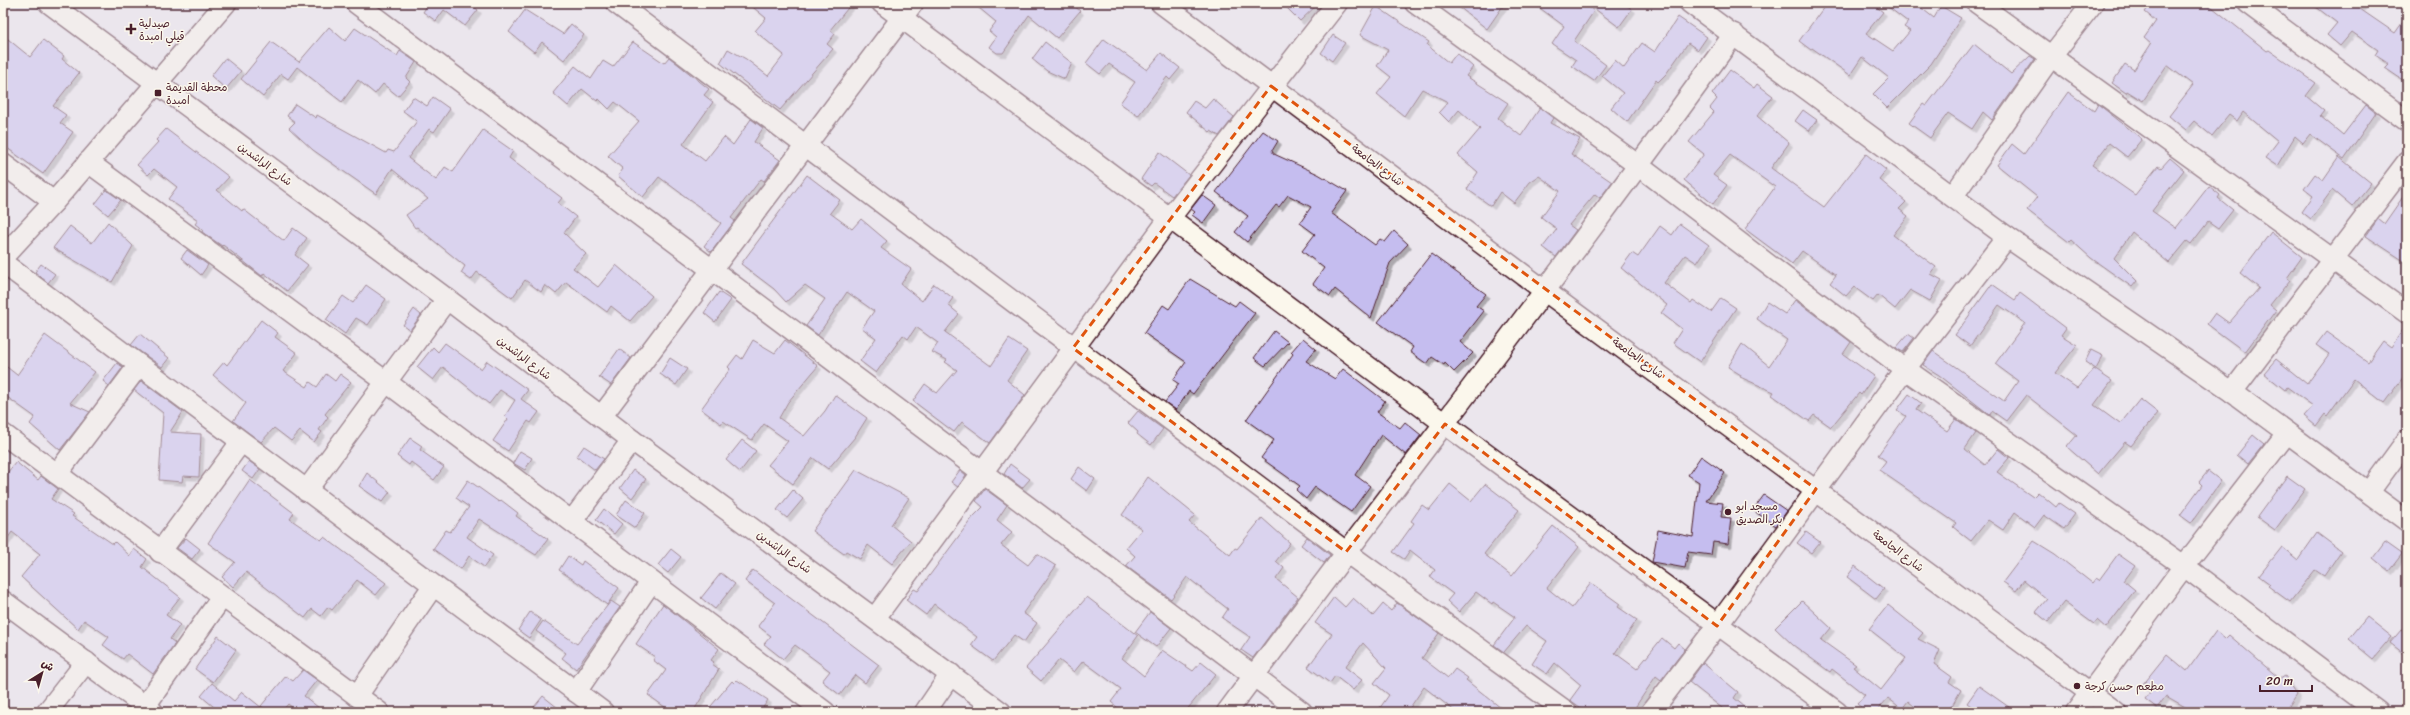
<svg xmlns="http://www.w3.org/2000/svg" width="2410" height="715" font-family="Sriracha,'Playpen Sans Arabic',sans-serif">
<defs>
<filter id="shadow"><feDropShadow dx="3.5" dy="3.5" stdDeviation="0" flood-color="#0004"/></filter>
</defs>
<rect width="100%" height="100%" fill="#ebe6ed"/>
<filter id="ink" filterUnits="userSpaceOnUse"><feTurbulence type="fractalNoise" baseFrequency=".025" numOctaves="2"/><feDisplacementMap in="SourceGraphic" scale="8" xChannelSelector="R" yChannelSelector="G"/><feConvolveMatrix kernelMatrix="1 2 1 2 8 2 1 2 1" color-interpolation-filters="sRGB"/></filter>
<g filter="url(#ink)">
<!-- building -->
<g fill="#c5bdef" stroke="#4a1f2b" filter="url(#shadow)">
<path d="M429 3H469L478 10 465 26 444 10 436 21 423 12Z"/>
<path d="M748 3H852L830 30 835 34 827 44 833 49 780 110 720 63 728 49 746 59 768 76 784 55 755 31 766 18Z"/>
<path d="M973 3H1071L1080 11 1057 38 1029 15 1003 53H997L989 47 996 37 989 31 996 22Z"/>
<path d="M1282 3H1319L1300 21Z"/>
<path d="M1454 3H1505L1487 29Z"/>
<path d="M1533 3H1583L1594 11 1574 41 1606 65 1594 81 1572 66 1576 60 1552 44 1564 26Z"/>
<path d="M1587 3H1623L1632 9 1619 27Z"/>
<path d="M1827 3H1871L1883 12 1866 33 1893 51 1910 31 1904 27 1908 22 1883 3H1915L1934 18 1941 6 1961 18 1931 64 1887 108 1873 94 1889 78 1862 57 1850 75 1812 48 1811 50 1799 41Z"/>
<path d="M2152 3H2207L2267 51 2269 50 2316 83 2306 96 2324 111 2320 116 2343 135 2366 105 2376 113 2344 159 2310 134 2303 143 2295 136 2277 166 2265 158 2278 141 2243 112 2237 121 2229 115 2212 136 2194 121 2186 130 2169 116 2193 85 2167 65 2143 101 2127 91 2126 93 2112 83 2125 64 2134 70 2151 44 2144 38 2156 21 2145 12Z"/>
<path d="M2311 3H2364L2360 9 2395 33 2407 16V83L2385 68 2389 64 2375 55 2378 50 2352 32 2340 46 2327 35 2337 23Z"/>
<path d="M1376 6 1429 42 1427 45 1449 63 1457 53 1473 67 1466 76 1508 103 1498 118 1521 136 1540 108 1553 118 1550 123 1580 139 1571 154 1612 182 1600 198 1595 194 1569 225 1576 230 1556 257 1543 247 1557 229 1541 217 1560 191 1539 176 1530 182 1514 203 1500 192 1491 206 1467 189 1478 172 1458 155 1480 129 1459 110 1449 122 1439 112 1448 102 1422 89 1404 116 1377 94 1391 77 1377 66 1388 50 1360 35Z"/>
<path d="M525 10 563 34 571 24 584 35 564 60 542 42 534 52 509 32Z"/>
<path d="M1678 17 1707 37 1698 50 1688 43 1666 74 1658 82 1656 80 1627 122 1611 108 1623 93 1602 76 1615 60 1624 68 1642 43 1655 52Z"/>
<path d="M329 27 345 41 355 28 397 56 400 51 416 62 406 78 410 82 398 96 383 84 375 94 358 80 342 102 297 67 288 79 281 74 263 97 241 79 271 42 299 62Z"/>
<path d="M3 35 30 57 43 40 64 56 62 59 79 73 53 106 66 115 60 123 73 132 43 174 3 145Z"/>
<path d="M1333 35 1345 43 1332 61 1321 53Z"/>
<path d="M1104 39 1147 70 1161 53 1180 68 1170 80 1167 77 1138 116 1120 103 1135 82 1109 64 1100 74 1086 63Z"/>
<path d="M633 42 664 63 669 57 709 89 704 95 713 102 683 144 705 161 724 137 733 145 751 119 763 128 754 142 780 160 764 181 761 179 731 218 735 221 711 252 704 246 721 223 659 177 643 197 618 176 623 169 608 156 639 121 615 102 609 109 599 99 597 101 582 89 568 106 553 93 575 66 591 79 603 61 613 67Z"/>
<path d="M1045 42 1072 63 1065 79 1047 71 1032 59Z"/>
<path d="M1974 44 2011 74 2030 56 2035 59 1992 120 1983 112 1972 129 1948 113 1930 138 1909 123 1923 104 1926 106Z"/>
<path d="M225 58 241 71 226 89 211 76Z"/>
<path d="M1730 70 1754 88 1757 84 1773 96 1757 116 1789 143 1771 168 1824 207 1866 154 1886 170 1879 179 1906 202 1899 209 1908 216 1893 235 1936 267 1931 274 1942 280 1930 301 1910 290 1895 309 1878 295 1873 301 1854 287 1846 296 1830 283 1836 275 1802 251 1792 264 1745 229 1775 187 1730 155 1713 175 1727 185 1713 204 1684 180 1704 154 1689 142 1714 112 1710 108 1717 99 1712 94Z"/>
<path d="M2068 92 2094 111 2098 104 2142 139 2127 157 2109 143 2092 165 2135 195 2158 166 2161 168 2170 158 2184 170 2152 211 2176 228 2209 186 2220 195 2218 198 2233 210 2218 229 2208 222 2191 244 2187 241 2169 263 2132 232 2114 258 2137 281 2132 287 2091 258 2071 240 2069 242 2027 210 2037 197 1997 165 2012 144 2024 154Z"/>
<path d="M413 97 427 106 433 97 450 109 434 132 429 129 408 158 436 180 445 167 453 172 483 130 513 151 509 158 562 198 558 203 576 217 564 233 586 254 573 268 598 287 616 265 652 296 630 321 611 306 607 312 566 282 556 294 545 285 541 292 525 280 512 298 477 272 471 280 461 273 465 266 417 227 415 228 406 215 428 199 392 169 376 194 313 150 289 128 295 122 287 116 295 104 316 118 317 115 386 153 388 150 394 152 417 121 403 111Z"/>
<path d="M1213 99 1234 117 1219 136 1211 131 1210 132 1186 112 1194 101 1205 108Z"/>
<path d="M1803 110 1817 120 1809 131 1795 121Z"/>
<path d="M166 129 229 177 217 190 242 211 243 209 284 241 293 228 307 238 295 255 308 265 287 291 264 273 262 276 223 245 222 246 202 232 203 230 195 224 198 220 168 199 177 187 154 169 148 175 137 165 158 142 156 140Z"/>
<path d="M1263 131 1278 141 1272 151 1274 154 1318 174 1347 191 1331 213 1375 245 1380 239 1385 242 1394 231 1408 244 1390 263 1371 318 1335 289 1330 296 1313 284 1324 268 1302 251 1315 234 1300 223 1311 207 1288 195 1279 207 1276 205 1247 242 1235 232 1248 216 1216 192Z"/>
<path d="M1159 152 1189 175 1172 196 1154 183 1151 186 1141 179Z"/>
<path d="M2339 157 2371 183 2352 207 2332 190 2311 219 2302 212 2313 196 2304 189 2315 174 2323 180Z"/>
<path d="M807 175 840 200 830 213 852 229 861 219 887 241 881 248 911 269 901 284 922 301 934 284 953 298 948 305 959 314 945 332 991 366 1009 339 1027 351 1007 380 1025 395 990 443 962 422 954 432 913 401 925 384 937 393 957 370 945 362 947 360 932 352 938 343 916 327 908 339 903 335 876 373 860 361 876 338 862 328 874 311 847 292 818 335 806 326 825 299 805 285 786 302 774 289 741 264Z"/>
<path d="M106 190 121 200 108 215 95 204Z"/>
<path d="M2407 191V263L2366 236 2378 219 2384 224Z"/>
<path d="M1202 195 1216 205 1203 223 1192 215 1195 212 1191 209Z"/>
<path d="M108 222 133 246 112 282 53 248 70 226 92 243Z"/>
<path d="M1680 224 1709 245 1697 263 1685 255 1664 283 1691 303 1693 300 1711 312 1721 298 1736 308 1700 362 1673 343 1682 329 1661 313 1667 305 1621 268 1632 253 1638 257 1660 226 1672 235Z"/>
<path d="M2271 232 2302 257 2287 278 2290 280 2270 305 2276 310 2245 352 2207 324 2215 313 2229 323 2259 288 2240 273Z"/>
<path d="M187 250 208 265 201 275 181 258Z"/>
<path d="M1431 254 1486 294 1476 306 1484 311 1460 342 1473 353 1454 372 1445 363 1444 365 1432 357 1427 364 1410 352 1413 347 1378 322Z"/>
<path d="M41 264 55 274 48 283 35 272Z"/>
<path d="M1190 279 1235 306 1239 301 1255 313 1193 394 1189 391 1176 410 1165 402 1179 384 1173 380 1186 362 1144 333 1163 305 1169 309Z"/>
<path d="M1992 284 2015 300 2020 293 2066 328 2061 335 2077 345 2055 373 2077 388 2094 369 2112 381 2094 405 2120 424 2140 399 2158 413 2131 446 2125 442 2098 474 2067 447 2077 435 2026 395 2006 421 1992 411 1990 415 1939 375 1923 365 1933 351 2004 401 2018 381 1995 364 2025 323 1999 305 1970 346 1955 335Z"/>
<path d="M366 285 386 299 368 325 356 318 345 334 326 320 343 296 353 303Z"/>
<path d="M719 292 731 300 715 322 704 313Z"/>
<path d="M1795 300 1851 342 1843 354 1874 376 1861 395 1859 393 1831 427 1814 415 1809 421 1772 395 1774 392 1740 377 1741 375 1728 367 1742 344 1769 366 1787 340 1757 319 1767 302 1785 314Z"/>
<path d="M414 309 421 315 410 330 403 325Z"/>
<path d="M261 320 278 333 275 337 297 353 283 371 307 387 310 382 317 387 326 374 335 381 340 374 351 382 325 414 328 417 319 430 322 432 314 442 300 431 291 441 274 428 261 442 233 421 246 403 213 375 224 362 227 365Z"/>
<path d="M2407 324V372L2384 403 2354 379 2327 416 2325 414 2316 426 2304 416 2313 406 2287 387 2285 390 2264 373 2276 359 2307 384 2329 354 2316 345 2326 332 2368 362 2383 341 2391 347Z"/>
<path d="M1274 331 1288 342 1265 366 1254 358Z"/>
<path d="M140 334 169 358 162 367 131 345Z"/>
<path d="M1908 334 1914 338 1903 352 1896 348Z"/>
<path d="M45 335 95 372 70 403 90 412 60 450 30 424 35 417 3 394V364L17 375Z"/>
<path d="M1303 338 1316 349 1306 361 1335 379 1343 369 1385 401 1377 412 1400 428 1405 422 1421 435 1406 455 1381 435 1355 475 1370 486 1351 512 1315 487 1306 499 1296 490 1300 486 1261 458 1274 440 1246 420 1293 354 1291 352Z"/>
<path d="M753 340 775 353 785 340 818 366 788 402 779 418 804 436 825 411 835 395 867 418 855 437 828 469 813 458 793 484 768 465 788 441 764 424 752 440 723 421 721 424 701 409 730 369 728 367 737 355 742 359Z"/>
<path d="M445 343 481 369 487 361 528 390 521 399 539 412 531 423 528 421 508 451 493 441 508 419 505 416 515 400 500 390 489 404 443 367 433 380 417 367 433 347 438 352Z"/>
<path d="M619 349 631 358 611 385 599 377Z"/>
<path d="M2091 350 2103 356 2096 369 2085 362Z"/>
<path d="M670 358 687 369 676 385 660 374Z"/>
<path d="M117 363 123 367 109 386 103 381Z"/>
<path d="M141 381 183 412 170 432 201 434 199 477 183 476 182 482 159 480 163 413 134 390Z"/>
<path d="M1909 394 1921 403 1916 410 1947 431 1956 419 1976 433 1965 449 1985 465 1998 449 2009 458 1997 472 2033 497 2038 492 2056 507 2059 503 2075 514 2064 529 2044 515 2035 527 2015 512 2003 530 1988 520 1971 541 1953 527 1956 523 1879 470 1886 461 1878 455 1906 416 1897 410Z"/>
<path d="M1138 411 1163 429 1151 445 1137 434 1138 432 1128 423Z"/>
<path d="M2253 435 2264 444 2248 464 2237 455Z"/>
<path d="M410 438 422 446 420 450 444 467 434 480 411 462 409 465 397 456Z"/>
<path d="M742 440 756 451 740 472 726 460Z"/>
<path d="M584 446 604 459 595 470 577 456Z"/>
<path d="M520 451 532 458 525 470 513 463Z"/>
<path d="M1701 456 1725 473 1706 501 1723 503 1721 517 1731 518 1728 544 1713 542 1711 555 1688 552 1685 568 1652 562 1658 530 1693 537 1699 482 1688 475Z"/>
<path d="M249 461 260 469 253 479 242 471Z"/>
<path d="M16 462 38 480 41 476 58 489 51 499 74 514 72 516 113 544 115 542 130 556 134 549 147 559 142 567 180 597 166 615 180 625 170 639 175 643 153 674 127 654 123 659 103 645 109 637 84 620 78 629 21 577 40 554 12 532 3 545V478Z"/>
<path d="M1010 464 1030 479 1022 488 1004 474Z"/>
<path d="M1079 467 1095 479 1087 491 1071 479Z"/>
<path d="M633 470 646 479 632 498 620 488Z"/>
<path d="M856 470 909 498 891 525 911 541 892 564 868 545 860 559 846 551 844 554 812 531Z"/>
<path d="M960 470 966 475 958 487 951 482Z"/>
<path d="M2208 471 2221 481 2191 523 2180 515 2202 485 2199 482Z"/>
<path d="M367 473 390 492 382 502 359 486Z"/>
<path d="M2287 476 2305 489 2275 530 2257 517Z"/>
<path d="M1148 477 1195 515 1189 522 1230 555 1235 548 1237 549 1262 518 1290 543 1276 561 1284 568 1276 579 1298 597 1253 658 1241 650 1250 637 1222 618 1228 609 1187 577 1171 599 1126 566 1135 556 1126 548 1142 529 1122 515Z"/>
<path d="M250 480 294 513 290 519 321 540 324 537 386 583 376 595 357 580 332 610 328 607 321 616 312 609 305 618 246 572 233 587 222 577 235 562 208 543Z"/>
<path d="M468 480 499 502 501 500 518 513 516 516 548 539 536 555 479 519 467 537 493 555 484 567 469 556 461 569 433 549 446 530 450 532 469 507 456 498Z"/>
<path d="M1450 484 1471 501 1485 484 1519 510 1484 554 1512 576 1553 526 1579 547 1547 588 1572 608 1591 583 1620 604 1618 607 1637 620 1615 653 1637 669 1662 638 1674 648 1678 643 1685 649 1661 680 1656 676 1632 712H1587L1570 700 1581 685 1555 663 1547 674 1532 664 1547 641 1526 626 1504 652 1494 645 1515 617 1493 602 1492 604 1476 592 1459 612 1447 601 1453 594 1430 577 1435 570 1410 550 1404 559 1393 552 1414 523 1411 521 1422 505 1429 510Z"/>
<path d="M985 489 1007 505 997 520 1012 532 1001 545 1028 565 1037 554 1056 566 1023 613 1037 623 1024 642 1014 635 993 661 971 645 977 637 934 604 926 615 906 600 914 589 918 591 973 517 983 507 976 501Z"/>
<path d="M793 490 803 499 787 518 777 510Z"/>
<path d="M1764 495 1787 511 1776 526 1753 510Z"/>
<path d="M626 500 645 513 635 528 616 515Z"/>
<path d="M604 509 622 524 614 534 596 520Z"/>
<path d="M1806 532 1820 542 1811 553 1797 543Z"/>
<path d="M2317 533 2341 551 2324 576 2315 570 2290 602 2268 586 2270 584 2259 576 2282 547 2298 560Z"/>
<path d="M1307 537 1330 555 1324 563 1301 545Z"/>
<path d="M186 538 200 549 192 559 177 548Z"/>
<path d="M2034 541 2055 554 2092 583 2096 578 2099 580 2118 554 2135 566 2124 581 2135 590 2106 628 2097 620 2094 624 2064 602 2048 622 2036 612 2047 599 2024 580 2016 591 2003 582Z"/>
<path d="M2385 542 2402 554 2389 571 2373 558Z"/>
<path d="M671 549 681 557 668 573 658 565Z"/>
<path d="M568 556 581 565 583 561 619 588 607 605 583 586 559 570Z"/>
<path d="M1855 566 1884 589 1876 599 1847 577Z"/>
<path d="M753 570 879 665 865 683 855 675 840 695 822 681 830 671 795 645 783 659 764 644 771 636 758 626 775 603 745 581Z"/>
<path d="M721 573 735 584 715 609 701 598Z"/>
<path d="M1087 597 1138 636 1122 658 1144 676 1162 650 1193 671 1201 662 1216 674 1185 712H1123L1111 702 1121 689 1083 661 1074 672 1059 660 1041 681 1026 668Z"/>
<path d="M1334 597 1345 607 1353 598 1373 616 1383 604 1391 611 1397 603 1439 633 1422 658 1448 678 1455 669 1468 678 1466 680 1506 712H1456L1424 687 1407 712H1377L1389 695 1374 683 1386 668 1363 643 1345 667 1362 680 1353 690 1335 676 1330 683 1308 667 1332 634 1315 623Z"/>
<path d="M611 601 620 607 576 669 562 658 566 653 536 631 543 621 577 644Z"/>
<path d="M1802 601 1831 628 1821 640 1856 665 1853 667 1881 690 1906 658 1869 629 1888 605 1923 633 1918 639 1940 650 1934 664 1952 677 1949 682 1961 690 1953 704 1947 712H1921L1908 701 1902 709 1888 698 1876 712H1867L1857 704 1865 695 1832 669 1830 672 1793 645 1775 628Z"/>
<path d="M663 604 719 649 711 660 714 662 712 664 719 669 693 712H672L648 695 666 670 653 660 655 657 636 644Z"/>
<path d="M530 612 541 620 529 638 518 630Z"/>
<path d="M1150 612 1171 628 1156 647 1135 632Z"/>
<path d="M2367 617 2392 637 2373 659 2349 639Z"/>
<path d="M2407 623V656L2390 643Z"/>
<path d="M2216 631 2225 639 2229 635 2280 679 2285 676 2297 694 2285 712H2194L2166 696 2157 708 2145 699 2150 692 2142 685 2167 654 2187 671Z"/>
<path d="M218 636 236 650 213 682 195 669Z"/>
<path d="M1703 663 1738 692 1734 698 1751 712H1727L1689 682Z"/>
<path d="M303 670 317 680 304 696 324 712H298L288 704 281 712H269L261 706 286 676 293 681Z"/>
<path d="M737 680 768 700 760 712H706L732 681 734 683Z"/>
<path d="M212 683 234 701 242 692 267 712H220L201 696Z"/>
<path d="M1979 686 2016 712H1979L1967 703Z"/>
<path d="M543 696 563 712H530Z"/>
</g>
<g fill="none" stroke-linecap="round" stroke-linejoin="round">
<!-- minor casing -->
<g stroke="#4a1f2b" stroke-width="23">
<g id="minor">
<path d="M49 3 447 299 632 440 1001 712"/>
<path d="M356 3 1302 712"/>
<path d="M616 3 1346 552 1567 712"/>
<path d="M882 3 1445 424 1837 712"/>
<path d="M1161 3 1545 291 2116 712"/>
<path d="M1415 3 1639 166 1905 369 2184 566 2378 712"/>
<path d="M1690 3 2007 237 2232 392 2407 521"/>
<path d="M1977 3 2407 313"/>
<path d="M2248 3 2407 121"/>
<path d="M88 162 385 381 825 712"/>
<path d="M3 164 54 202"/>
<path d="M1953 196 2050 58 2093 3"/>
<path d="M3 257 54 202 226 3"/>
<path d="M3 263 603 712"/>
<path d="M2232 392 2407 162"/>
<path d="M601 417 913 3"/>
<path d="M3 434 379 712"/>
<path d="M57 474 139 365"/>
<path d="M306 491 447 299"/>
<path d="M2369 492 2407 440"/>
<path d="M572 521 632 440"/>
<path d="M160 552 241 442"/>
<path d="M3 601 153 712"/>
<path d="M875 618 1169 219 1337 3"/>
<path d="M576 692 651 582"/>
<path d="M357 696 433 586"/>
<path d="M145 706 222 597"/>
<path d="M47 712 86 662"/>
<path d="M925 712 951 674"/>
<path d="M1227 712C1395 485 1570 263 1734 34"/>
<path d="M1651 712 1717 626 1905 369 2007 237"/>
<path d="M2076 712 2184 566 2287 433"/>
</g>
</g>
<!-- minor -->
<use href="#minor" stroke="#fbf7ec" stroke-width="20"/>
</g>
</g>
<!-- marked area -->
<path d="M0 0H2410V715H0ZM1271 86 1816 489 1717 626 1445 424 1346 552 1073 348Z" fill="#ebe6ed" fill-opacity=".55" fill-rule="evenodd"/>
<path fill="none" stroke="#e0560e" stroke-width="3" stroke-dasharray="8 5" stroke-linejoin="round" d="M1271 86 1816 489 1717 626 1445 424 1346 552 1073 348Z"/>
<!-- markers -->
<g fill="#4a1f2b" stroke="#fbf7ec" stroke-width="1.5">
<path d="M129 23h4v4h4v4h-4v4h-4v-4h-4v-4h4z"/>
<rect x="154" y="89" width="8" height="8" rx="2"/>
<circle cx="1728" cy="512" r="4"/>
<circle cx="2077" cy="686" r="4"/>
</g>
<g text-anchor="middle" dominant-baseline="central" stroke-width="3" stroke-linejoin="round" paint-order="stroke">
<!-- poi labels -->
<g font-size="11" fill="#4a1f2b" stroke="#fbf7ec" text-anchor="start">
<text x="139" y="23">صيدلية<tspan x="139" dy="13">قيلي امبدة</tspan></text>
<text x="166" y="87">محطة القديمة<tspan x="166" dy="13">امبدة</tspan></text>
<text x="1736" y="506">مسجد ابو<tspan x="1736" dy="13">بكر الصديق</tspan></text>
<text x="2085" y="686">مطعم حسن كرجة</text>
</g>
<!-- street labels -->
<g font-size="11" fill="#4a1f2b" stroke="#fbf7ec">
<text transform="translate(265 164) rotate(37)">شارع الراشدين</text>
<text transform="translate(1377 165) rotate(37)">شارع الجامعة</text>
<text transform="translate(524 358) rotate(37)">شارع الراشدين</text>
<text transform="translate(1638 358) rotate(36)">شارع الجامعة</text>
<text transform="translate(1898 551) rotate(37)">شارع الجامعة</text>
<text transform="translate(784 552) rotate(36)">شارع الراشدين</text>
</g>
</g>
<!-- margin -->
<rect width="2410" height="715" fill="none" stroke="#fbf7ec" stroke-width="16"/>
<rect x="8" y="8" width="2394" height="699" fill="none" stroke="#4a1f2b" stroke-width="1.5" filter="url(#ink)"/>
<!-- north arrow -->
<g transform="translate(42 673) rotate(37)" stroke="#fbf7ec" stroke-width="3" paint-order="stroke">
<path d="M0-3L7 15L0 10L-7 15Z" fill="#4a1f2b"/>
<text y="-6" font-size="11" font-weight="bold" text-anchor="middle" fill="#4a1f2b">ش</text>
</g>
<!-- scale -->
<path d="M2260 685v6h52v-6" fill="none" stroke="#4a1f2b" stroke-width="2"/>
<text x="2266" y="685" font-size="12" fill="#4a1f2b" stroke="#fbf7ec" stroke-width="3" paint-order="stroke">20 m</text>
</svg>
